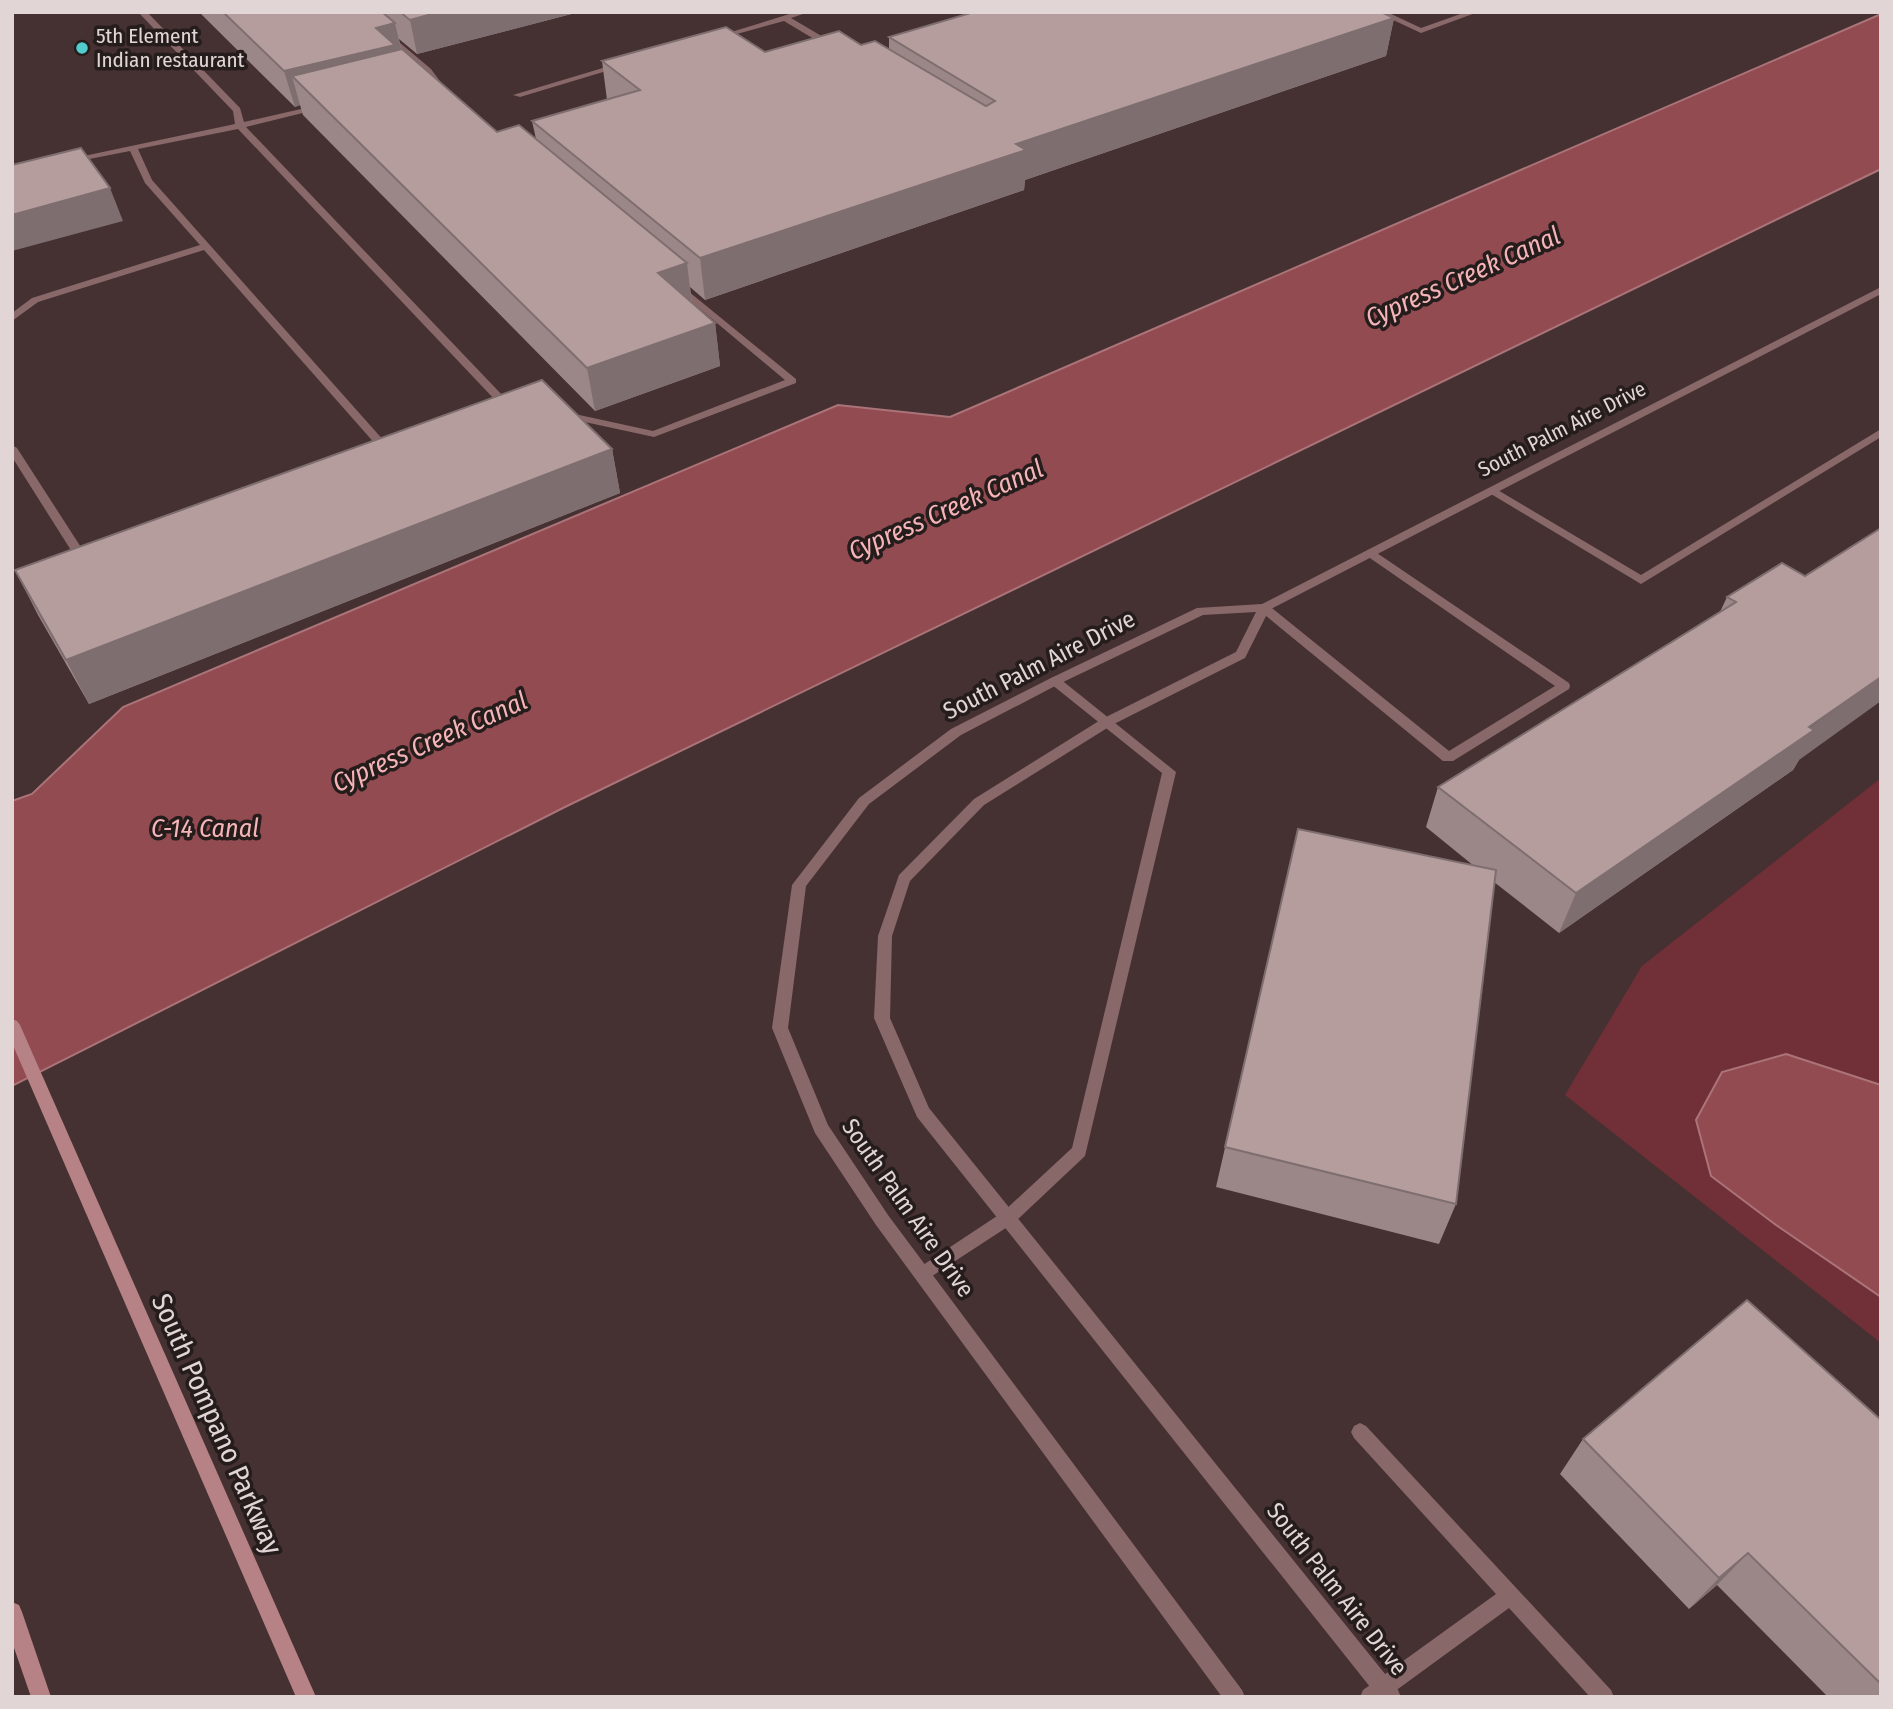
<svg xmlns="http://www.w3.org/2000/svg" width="1893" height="1709" font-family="'Fira Sans Condensed',sans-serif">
<rect width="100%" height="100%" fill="#453132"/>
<!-- green -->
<path fill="#713037" d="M1881 778V1343L1565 1095 1642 966Z"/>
<!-- water -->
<g fill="#934b52" stroke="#ab7479" stroke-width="2">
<path d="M1881 14V169L565 807 12 1086V801L32 794 123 707 838 405 950 417Z"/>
<path d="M1786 1054 1881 1085V1297L1776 1225 1711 1176 1696 1120 1722 1072Z"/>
</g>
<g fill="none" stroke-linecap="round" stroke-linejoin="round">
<!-- lane -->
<g fill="#896869" fill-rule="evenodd">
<path d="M138 12H147L240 108 244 122 323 104V108L246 127 505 398V402H497L238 129 138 149 152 180 385 442V446H377L204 250 38 302 12 321V313L32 298 200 245 145 183 130 151 69 163 65 160 235 124 233 111Z"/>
<path d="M796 12H809L791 18 835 44V48H829L784 21 719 39 715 37Z"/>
<path d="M916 12H936L932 14Z"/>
<path d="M1376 12H1387L1421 28 1466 12H1478L1421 33Z"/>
<path d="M393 42H399L431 69 442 84 441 86H435L425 73 393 46Z"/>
<path d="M616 64 623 66 520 97 513 95Z"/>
<path d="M677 282 796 379V383L654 437 557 416V412L561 411 653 431 785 380 674 287 672 285Z"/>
<path d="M1881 429V437L1641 584 1486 491 1488 489H1496L1641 575Z"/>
<path d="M12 445 17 448 86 555 84 558H76L74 555 12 457Z"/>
<path d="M1371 549 1569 683 1570 686 1569 689 1453 761H1443L1260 611 1258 608 1260 605H1268L1449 751 1555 686 1367 556V550Z"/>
<path d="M1055 677 1059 678 1176 772 1085 1156 1015 1222 923 1282 917 1279 914 1274 917 1269 1003 1212 1072 1148 1162 773 1051 684 1049 681 1051 678Z"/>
<path d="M1360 1423 1366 1426 1611 1690 1614 1697H1590L1509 1608 1387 1697H1360L1363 1690 1496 1594 1354 1438 1351 1432 1354 1426Z"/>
</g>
<!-- street -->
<path fill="#896869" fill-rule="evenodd" d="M1881 287V294L1269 610 1245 658 1112 725 984 805 910 881 892 936 890 1018 929 1108 1398 1690 1401 1697H1378L917 1117 874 1018 878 936 899 875 974 799 1102 719 1236 652 1256 612 1203 615 1059 684 961 735 869 804 806 886 788 1028 828 1125 888 1215 1242 1690 1245 1697H1222L876 1225 815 1133 772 1028 792 885 859 798 951 729 1051 678 1197 608 1262 604Z"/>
<!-- secondary -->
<g fill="#b78285" fill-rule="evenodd">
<path d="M12 1019 17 1021 20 1025 316 1697H296L12 1043Z"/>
<path d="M12 1602 19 1605 22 1612 51 1697H31L12 1642Z"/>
</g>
</g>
<!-- wall -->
<g fill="#9c8788">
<path d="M199 12H579L417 54 399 39 401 49 497 132 536 139 532 121 607 100 602 61 765 52 861 45 889 50V37L1394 18 1386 56 1025 180 1024 190 705 300 690 287 692 303 715 323 720 366 595 411 303 115 300 105 295 107Z"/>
<path d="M612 449 620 493 89 704 38 615 15 570Z"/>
<path d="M1782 563 1799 760 1793 770 1559 933 1494 882 1456 1204 1439 1244 1216 1187 1298 829 1474 866 1426 827 1438 787 1720 612 1727 597Z"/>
<path d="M1881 1420V1697H1828L1717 1585 1689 1609 1560 1474 1583 1439Z"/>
</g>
<!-- shaded-wall -->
<g fill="#7f6e6f">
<path d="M439 12H579L417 54 410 20Z"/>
<path d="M1394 18 1386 56 1025 180 1024 190 705 300 700 258 1016 144Z"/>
<path d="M395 23 403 58 292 76 300 105 295 107 284 71 376 28Z"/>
<path d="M110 188 123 221 12 251V215Z"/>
<path d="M687 263 692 305 658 273Z"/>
<path d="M715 323 720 366 595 411 587 368Z"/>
<path d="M612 449 620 493 89 704 66 660Z"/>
<path d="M1881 677V701L1799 760 1793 770 1559 933 1576 893Z"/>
<path d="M1748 1553 1717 1585 1689 1609 1719 1578Z"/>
</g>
<!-- building -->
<g fill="#b59d9e" stroke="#7f6e6f" stroke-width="2">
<path d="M223 12H382L395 23 376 28 395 45 284 71Z"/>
<path d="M400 12H439L410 20Z"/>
<path d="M974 12H1381L1394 18 1016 144 1026 150 700 258 532 121 640 90 602 61 726 27 765 52 839 31 861 45 875 41 986 106 995 101 889 37Z"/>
<path d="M402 49 497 132 519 125 687 263 658 273 715 323 587 368 292 76Z"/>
<path d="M81 148 110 188 12 215V165Z"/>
<path d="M542 380 612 449 66 660 15 570Z"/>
<path d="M1881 528V677L1809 727 1814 730 1576 893 1438 787 1736 602 1727 597 1782 563 1805 576Z"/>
<path d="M1298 829 1496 870 1456 1204 1225 1147Z"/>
<path d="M1747 1300 1881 1420V1684L1748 1553 1719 1578 1583 1439Z"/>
</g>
<!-- markers -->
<circle fill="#52cdcd" stroke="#251c1c" stroke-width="2.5" cx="82" cy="48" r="7"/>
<g text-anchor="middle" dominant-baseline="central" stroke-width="7" stroke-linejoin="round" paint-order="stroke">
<!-- far-poi labels -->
<g font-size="21" fill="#e2d5d5" stroke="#251c1c" text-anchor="start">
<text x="96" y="36">5th Element<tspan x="96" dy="24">Indian restaurant</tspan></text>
</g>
<!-- far-street labels -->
<g font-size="21" fill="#e2d5d5" stroke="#251c1c">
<text transform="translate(1562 429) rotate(-27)">South Palm Aire Drive</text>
</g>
<!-- street labels -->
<g font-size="24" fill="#e2d5d5" stroke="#251c1c">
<text transform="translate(1039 665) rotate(-27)">South Palm Aire Drive</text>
<text transform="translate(908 1208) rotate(55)">South Palm Aire Drive</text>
<text transform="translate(1337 1589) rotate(52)">South Palm Aire Drive</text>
</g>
<!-- water labels -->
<g font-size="26" font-style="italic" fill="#f5b4b7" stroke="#251c1c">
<text transform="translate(1463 277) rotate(-24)">Cypress Creek Canal</text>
<text transform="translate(946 510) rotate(-24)">Cypress Creek Canal</text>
<text transform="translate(430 742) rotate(-24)">Cypress Creek Canal</text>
<text x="205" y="828">C-14 Canal</text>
</g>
<!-- near-street labels -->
<g font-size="28" fill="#e2d5d5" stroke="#251c1c">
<text transform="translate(217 1424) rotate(66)">South Pompano Parkway</text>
</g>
</g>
<!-- border -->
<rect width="1893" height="1709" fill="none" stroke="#e2d5d5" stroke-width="28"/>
</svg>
